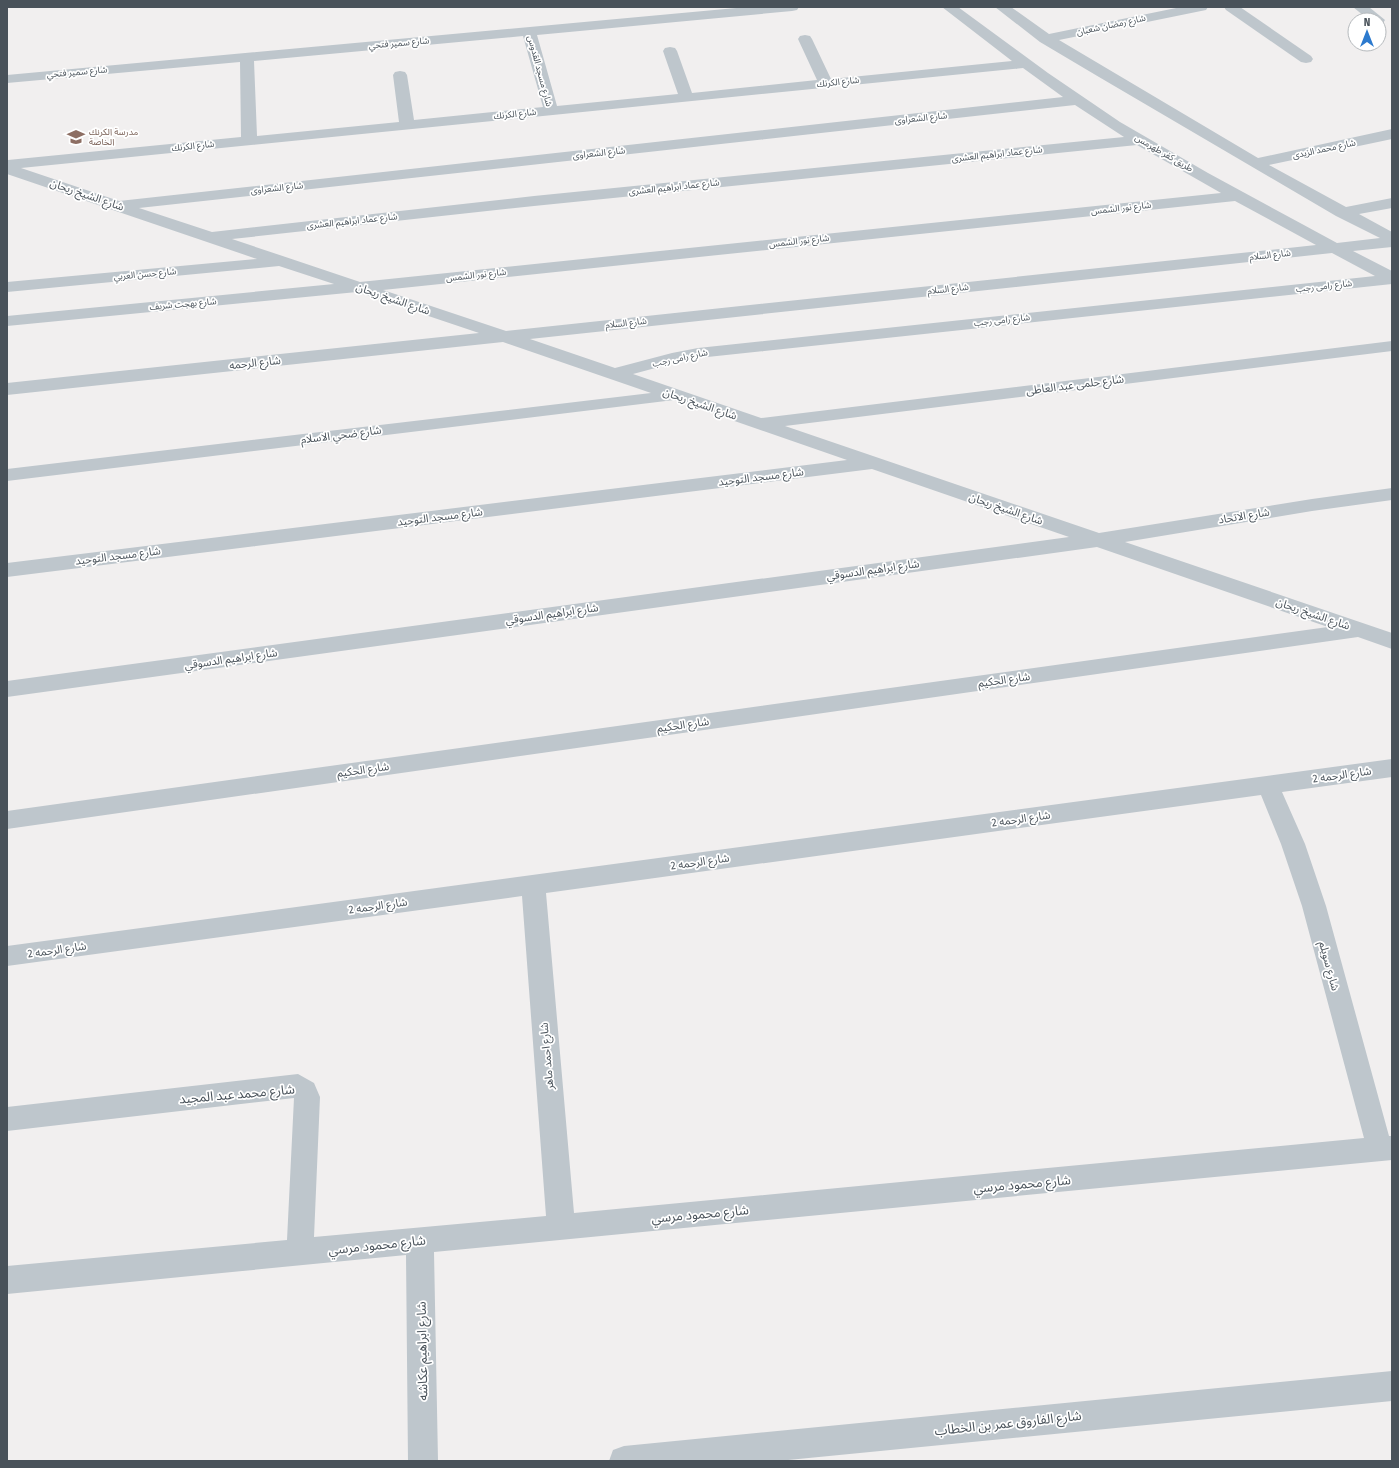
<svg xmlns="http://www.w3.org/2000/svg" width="1399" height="1468" font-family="'Fira Sans Condensed','Noto Sans Arabic',sans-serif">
<rect width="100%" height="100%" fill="#f1efef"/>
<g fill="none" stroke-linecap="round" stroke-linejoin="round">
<!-- minor -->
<g fill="#bec6cc" fill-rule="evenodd">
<path d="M747 7H799L797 10 792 11 537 35 557 106 678 94 663 51 665 48 670 47 675 48 677 51 692 93 817 80 798 39 800 36 805 35 810 36 812 39 831 79 1012 61 942 7H958L1048 73 1120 122 1208 173 1302 224 1337 243 1380 238 1336 216 1099 77 1040 42 995 7H1011L1049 34 1181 7H1208L1206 10 1201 11 1059 40 1258 158 1392 129V139L1269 165 1346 207 1392 198V208L1359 214 1392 232V247L1353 251 1392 271V284L698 358 674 363 633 374 761 418 1392 341V351L785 426 1099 533 1312 499 1392 488V500L1312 511 1125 542 1392 633V649L1358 637 7 829V811L1328 627 1097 547 7 697V681L1069 537 872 469 7 577V563L847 460 674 400 7 481V469L651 393 503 342 7 395V383L479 333 357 292 7 326V316L334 284 279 266 7 292V282L257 259 7 174 8 160 241 137 240 62 7 83V75ZM523 36 543 107 414 120 407 75 405 72 400 71 395 72 393 75 399 122 257 136 254 61ZM1023 68 1063 97 119 201 21 168ZM1075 105 1124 137 534 196 212 232 139 208ZM1137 145 1221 193 360 282 232 239 534 206ZM1235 201 1316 245 506 331 383 290ZM1332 253 1375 276 698 348 672 353 615 368 530 339Z"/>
<path d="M1224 7H1240L1311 56 1313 59 1311 62 1306 63 1301 62 1226 10Z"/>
<path d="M1353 7H1369L1385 20 1383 23 1379 24V20H1369Z"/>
<path d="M1392 759V777L1282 792 1305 844 1326 906 1389 1136H1392V1160L434 1252 438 1461H408L406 1255 7 1294V1266L287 1240 294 1098 7 1131V1107L298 1074 314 1083 320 1097 314 1237 546 1216 522 896 7 966V946ZM1261 795 1281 844 1302 906 1364 1138 574 1213 546 893Z"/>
<path d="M1392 1371V1401L778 1461H609L613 1450 624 1446Z"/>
</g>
</g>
<!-- icons -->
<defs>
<g id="school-bare" transform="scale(1.38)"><path d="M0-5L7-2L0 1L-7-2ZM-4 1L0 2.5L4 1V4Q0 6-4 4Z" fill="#8d6e63" stroke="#fff" stroke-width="2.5" paint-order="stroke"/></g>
</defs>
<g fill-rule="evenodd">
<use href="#school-bare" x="76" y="137"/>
</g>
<g text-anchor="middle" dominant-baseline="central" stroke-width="3.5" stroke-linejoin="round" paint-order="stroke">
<!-- far-street labels -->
<g font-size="9" fill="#49525a" stroke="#fff">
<text transform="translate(1111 25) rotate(-12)">شارع رمضان شعبان</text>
<text transform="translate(399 43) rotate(-5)">شارع سمير فتحي</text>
<text transform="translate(540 71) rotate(75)">شارع مسجد القدوس</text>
<text transform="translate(77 72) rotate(-5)">شارع سمير فتحي</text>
<text transform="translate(838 82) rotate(-6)">شارع الكرنك</text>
<text transform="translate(515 114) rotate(-6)">شارع الكرنك</text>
<text transform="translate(921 118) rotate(-6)">شارع الشعراوى</text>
<text transform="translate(193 146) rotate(-6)">شارع الكرنك</text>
<text transform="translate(1324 149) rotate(-12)">شارع محمد الزيدى</text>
<text transform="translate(599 153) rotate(-6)">شارع الشعراوى</text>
<text transform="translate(1164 153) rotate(30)">طريق كفر طهرمس</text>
<text transform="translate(997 154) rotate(-6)">شارع عماد ابراهيم العشرى</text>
<text transform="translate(674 187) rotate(-6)">شارع عماد ابراهيم العشرى</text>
<text transform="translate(277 188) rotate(-6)">شارع الشعراوى</text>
<text transform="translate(1121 208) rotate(-6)">شارع نور الشمس</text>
<text transform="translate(352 221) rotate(-6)">شارع عماد ابراهيم العشرى</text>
<text transform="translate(799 241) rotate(-6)">شارع نور الشمس</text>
<text transform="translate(1270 255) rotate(-6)">شارع السلام</text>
<text transform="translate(145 274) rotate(-5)">شارع حسن العربي</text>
<text transform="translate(476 275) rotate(-6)">شارع نور الشمس</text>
<text transform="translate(1324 286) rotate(-6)">شارع رامى رجب</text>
<text transform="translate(948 289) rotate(-6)">شارع السلام</text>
<text transform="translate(183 304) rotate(-5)">شارع بهجت شريف</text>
<text transform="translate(1002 320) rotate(-6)">شارع رامى رجب</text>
<text transform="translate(626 323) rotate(-6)">شارع السلام</text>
<text transform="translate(680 358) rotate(-12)">شارع رامى رجب</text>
</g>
<!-- far-education labels -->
<g font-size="9" fill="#785e54" stroke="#fff" text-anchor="start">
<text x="89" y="132">مدرسة الكرنك<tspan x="89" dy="10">الخاصة</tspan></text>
</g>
<!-- street labels -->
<g font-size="11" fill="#49525a" stroke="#fff">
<text transform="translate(87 195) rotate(19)">شارع الشيخ ريحان</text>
<text transform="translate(393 299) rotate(19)">شارع الشيخ ريحان</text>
<text transform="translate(255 363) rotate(-6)">شارع الرحمه</text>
<text transform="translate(1075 385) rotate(-7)">شارع حلمى عبد العاطى</text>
<text transform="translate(700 404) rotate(19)">شارع الشيخ ريحان</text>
<text transform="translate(341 435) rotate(-7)">شارع ضحي الاسلام</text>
<text transform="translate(761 477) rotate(-7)">شارع مسجد التوحيد</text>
<text transform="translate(1006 509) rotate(19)">شارع الشيخ ريحان</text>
<text transform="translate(1244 516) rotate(-9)">شارع الاتحاد</text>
<text transform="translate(440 517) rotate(-7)">شارع مسجد التوحيد</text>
<text transform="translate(118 556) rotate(-7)">شارع مسجد التوحيد</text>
<text transform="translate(873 570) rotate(-8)">شارع ابراهيم الدسوقي</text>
<text transform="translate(552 614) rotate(-8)">شارع ابراهيم الدسوقي</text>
<text transform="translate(1313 614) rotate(19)">شارع الشيخ ريحان</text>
<text transform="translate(231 659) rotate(-8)">شارع ابراهيم الدسوقي</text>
<text transform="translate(1004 680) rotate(-8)">شارع الحكيم</text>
<text transform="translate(683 725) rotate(-8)">شارع الحكيم</text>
<text transform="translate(363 770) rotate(-8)">شارع الحكيم</text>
<text transform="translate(1342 775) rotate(-8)">شارع الرحمه 2</text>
<text transform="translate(1021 819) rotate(-8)">شارع الرحمه 2</text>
<text transform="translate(700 862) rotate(-8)">شارع الرحمه 2</text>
<text transform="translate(378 906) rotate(-8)">شارع الرحمه 2</text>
<text transform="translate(57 950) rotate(-8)">شارع الرحمه 2</text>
<text transform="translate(1329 966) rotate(75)">شارع سويلم</text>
<text transform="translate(547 1056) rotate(-95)">شارع احمد ماهر</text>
</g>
<!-- near-street labels -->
<g font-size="13" fill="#49525a" stroke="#fff">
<text transform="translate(237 1094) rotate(-5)">شارع محمد عبد المجيد</text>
<text transform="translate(1022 1184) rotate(-5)">شارع محمود مرسي</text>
<text transform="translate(700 1214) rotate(-5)">شارع محمود مرسي</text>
<text transform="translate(377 1245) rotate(-6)">شارع محمود مرسي</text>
<text transform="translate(422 1351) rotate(-91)">شارع ابراهيم عكاشه</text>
<text transform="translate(1008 1423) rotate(-6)">شارع الفاروق عمر بن الخطاب</text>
</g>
</g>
<!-- border -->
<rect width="1399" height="1468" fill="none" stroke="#49525a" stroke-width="16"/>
<!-- north arrow -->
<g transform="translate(1367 32)"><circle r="19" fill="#ffffff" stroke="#b6babd"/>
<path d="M0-3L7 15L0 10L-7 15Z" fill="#2c7ace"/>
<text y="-6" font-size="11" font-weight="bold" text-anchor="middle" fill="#49525a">N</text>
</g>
</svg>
